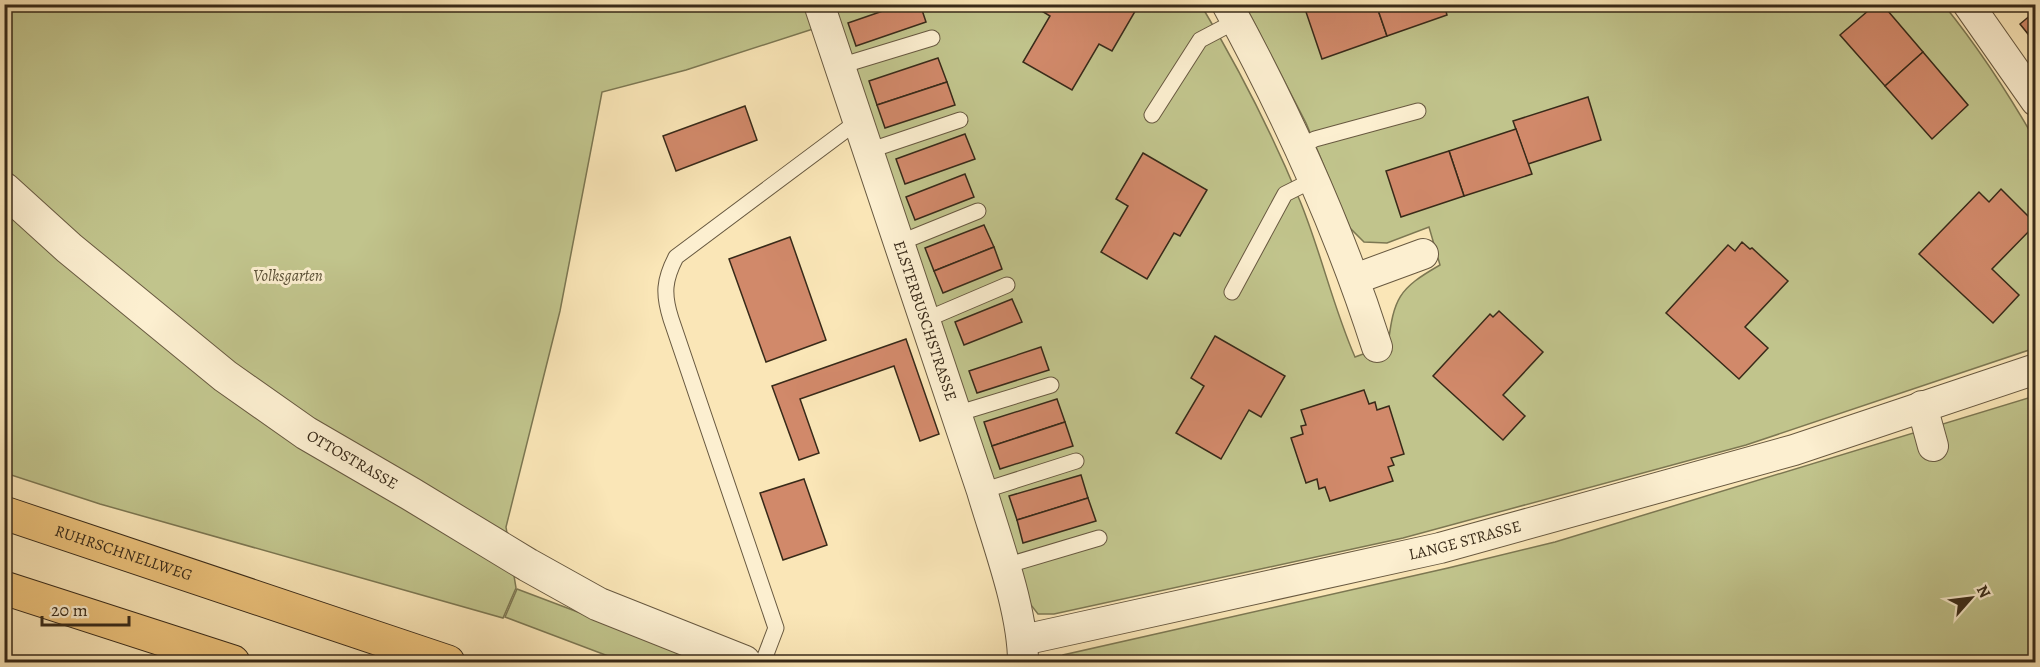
<svg xmlns="http://www.w3.org/2000/svg" width="2040" height="667" font-family="Alegreya,serif">
<rect width="100%" height="100%" fill="#fae6b7"/>
<filter id="stains"><feTurbulence type="fractalNoise" baseFrequency=".00333" numOctaves="4"/><feColorMatrix values="0 0 0 0 .2 0 0 0 0 .09 0 0 0 0 .02 0 0 0 .5 -.17"/></filter>
<radialGradient id="worn" r=".72"><stop offset=".6" stop-color="#630" stop-opacity="0"/><stop offset="1" stop-color="#630" stop-opacity=".3"/></radialGradient>
<!-- green -->
<g fill="#c1c48c" stroke="#7c7752" stroke-width="1.5">
<path d="M5 5H805L813 29 686 70 602 92 560 311 506 527 516 588 503 618 100 504 5 473Z"/>
<path d="M834 5H1201C1238 67 1272 133 1300 201 1321 252 1333 307 1355 357L1388 345C1394 298 1398 289 1440 265L1429 227 1387 243 1364 242 1350 228 1306 123 1245 5H1944C1978 47 2008 93 2035 140V348L1746 445 1403 538 1054 614H1038L1031 605 923 285Z"/>
<path d="M2035 396V662H1061L1063 655 1448 568 1555 542Z"/>
<path d="M517 589 599 620 700 662H624L505 617Z"/>
</g>
<!-- building -->
<g fill="#d1896a" stroke="#382a19" stroke-width="1.5">
<path d="M903 4H920L926 22 856 46 848 23Z"/>
<path d="M1043 4H1131L1137 8 1112 51 1099 44 1072 90 1023 62 1050 16 1040 10Z"/>
<path d="M1318 4H1376L1387 36 1322 59 1305 9Z"/>
<path d="M1376 4H1444L1447 15 1387 36Z"/>
<path d="M1876 4H1882L1923 52 1885 86 1840 35Z"/>
<path d="M2032 14 2036 19V44L2020 24Z"/>
<path d="M1923 52 1968 105 1932 139 1885 86Z"/>
<path d="M938 58 947 82 877 105 869 81Z"/>
<path d="M947 82 955 105 885 128 877 105Z"/>
<path d="M1588 97 1601 140 1528 164 1513 121Z"/>
<path d="M745 106 757 140 676 171 663 136Z"/>
<path d="M1516 129 1532 174 1464 196 1449 151Z"/>
<path d="M965 134 975 159 905 184 896 159Z"/>
<path d="M1449 151 1464 196 1401 217 1386 171Z"/>
<path d="M1143 153 1207 190 1180 236 1174 233 1147 279 1101 252 1128 206 1116 199Z"/>
<path d="M965 174 974 197 915 220 906 197Z"/>
<path d="M2001 189 2036 224 1992 269 2019 295 1993 323 1919 254 1979 192 1989 202Z"/>
<path d="M984 225 994 247 934 271 925 248Z"/>
<path d="M790 237 826 340 766 362 729 259Z"/>
<path d="M1742 242 1750 249 1752 248 1788 281 1745 327 1768 348 1739 379 1666 313 1728 245 1735 251Z"/>
<path d="M994 247 1002 269 943 293 934 271Z"/>
<path d="M1012 299 1022 322 964 345 955 322Z"/>
<path d="M1499 311 1543 352 1503 395 1525 416 1503 440 1433 376 1490 314 1493 317Z"/>
<path d="M1215 336 1285 376 1261 417 1249 410 1221 459 1176 433 1204 386 1191 378Z"/>
<path d="M906 339 939 434 920 441 894 366 800 399 819 453 799 460 772 386Z"/>
<path d="M1041 347 1049 370 977 393 969 371Z"/>
<path d="M1364 390 1369 404 1375 402 1377 410 1389 406 1404 454 1391 458 1394 465 1388 467 1393 481 1330 501 1325 487 1319 489 1317 479 1306 483 1291 438 1303 434 1301 426 1306 425 1301 410Z"/>
<path d="M1057 399 1065 422 992 446 984 422Z"/>
<path d="M1065 422 1073 446 1000 469 992 446Z"/>
<path d="M1081 475 1088 498 1017 520 1009 496Z"/>
<path d="M804 479 827 545 783 560 760 493Z"/>
<path d="M1088 498 1096 521 1023 543 1017 520Z"/>
</g>
<g fill="none" stroke-linecap="round" stroke-linejoin="round">
<!-- service casing -->
<g stroke="#685940" stroke-width="17">
<g id="service">
<path d="M840 66 932 38"/>
<path d="M1152 115 1200 40 1236 21"/>
<path d="M1299 147 1315 139 1418 111"/>
<path d="M868 151 960 120"/>
<path d="M899 243 978 211"/>
<path d="M1232 292 1285 194 1313 180"/>
<path d="M925 320 1007 285"/>
<path d="M956 414 1051 385"/>
<path d="M982 491 1076 461"/>
<path d="M1005 566 1099 538"/>
<path d="M763 662 776 628 671 319C663 294 664 280 676 257L858 121"/>
</g>
</g>
<!-- minor casing -->
<g stroke="#685940" stroke-width="32">
<g id="minor">
<path id="s1" d="M819 4 982 491C997 542 1023 610 1023 662"/>
<path d="M1227 4C1287 114 1339 228 1377 347"/>
<path d="M1968 4 2036 101"/>
<path d="M1355 279 1423 254"/>
<path d="M1922 406 1933 446"/>
<path id="s2" d="M1023 640 1440 548 1794 450 2036 369"/>
</g>
</g>
<!-- tertiary casing -->
<g stroke="#685940" stroke-width="35">
<g id="tertiary">
<path id="s3" d="M4 189 69 248 225 376 306 433 411 494 528 565 598 604 744 662"/>
</g>
</g>
<!-- motorway casing -->
<g stroke="#382a19" stroke-width="35">
<g id="motorway">
<path id="s4" d="M4 513 448 662"/>
<path d="M4 588 233 662"/>
</g>
</g>
<!-- service -->
<use href="#service" stroke="#fcefd0" stroke-width="15"/>
<!-- minor -->
<use href="#minor" stroke="#fcefd0" stroke-width="30"/>
<!-- tertiary -->
<use href="#tertiary" stroke="#fcefd0" stroke-width="33"/>
<!-- motorway -->
<use href="#motorway" stroke="#edc37c" stroke-width="33"/>
</g>
<g text-anchor="middle" dominant-baseline="central" stroke-width="6" stroke-linejoin="round" paint-order="stroke">
<!-- park labels -->
<g font-size="16" font-style="italic" fill="#5a5036" stroke="#fcefd0">
<text x="288" y="276">Volksgarten</text>
</g>
<!-- street labels -->
<g font-size="16" fill="#382a19" stroke="#fcefd0">
<text stroke="none"><textPath href="#s1" startOffset="334">ELSTERBUSCHSTRASSE</textPath></text>
<text stroke="none"><textPath href="#s3" startOffset="442">OTTOSTRASSE</textPath></text>
<text stroke="none"><textPath href="#s2" startOffset="453">LANGE STRASSE</textPath></text>
<text stroke="none"><textPath href="#s4" startOffset="126">RUHRSCHNELLWEG</textPath></text>
</g>
</g>
<!-- margin -->
<rect width="2040" height="667" fill="none" stroke="#fae6b7" stroke-width="24"/>
<rect x="6" y="6" width="2028" height="655" fill="none" stroke="#382a19" stroke-width="3"/>
<rect x="12" y="12" width="2016" height="643" fill="none" stroke="#382a19" stroke-width="1.5"/>
<!-- north arrow -->
<g transform="translate(1971 598) rotate(62)" stroke="#fcefd0" stroke-width="4.5" paint-order="stroke">
<path d="M0-4.5L10 22L0 15L-10 22Z" fill="#382a19"/>
<text y="-9" font-size="16" font-weight="bold" text-anchor="middle" fill="#382a19">N</text>
</g>
<!-- scale -->
<path d="M42 616v9h87v-9" fill="none" stroke="#382a19" stroke-width="3"/>
<text x="51" y="616" font-size="18" fill="#382a19" stroke="#fcefd0" stroke-width="4.5" paint-order="stroke">20 m</text>
<rect width="100%" height="100%" filter="url(#stains)"/>
<rect width="100%" height="100%" fill="url(#worn)"/>
</svg>
